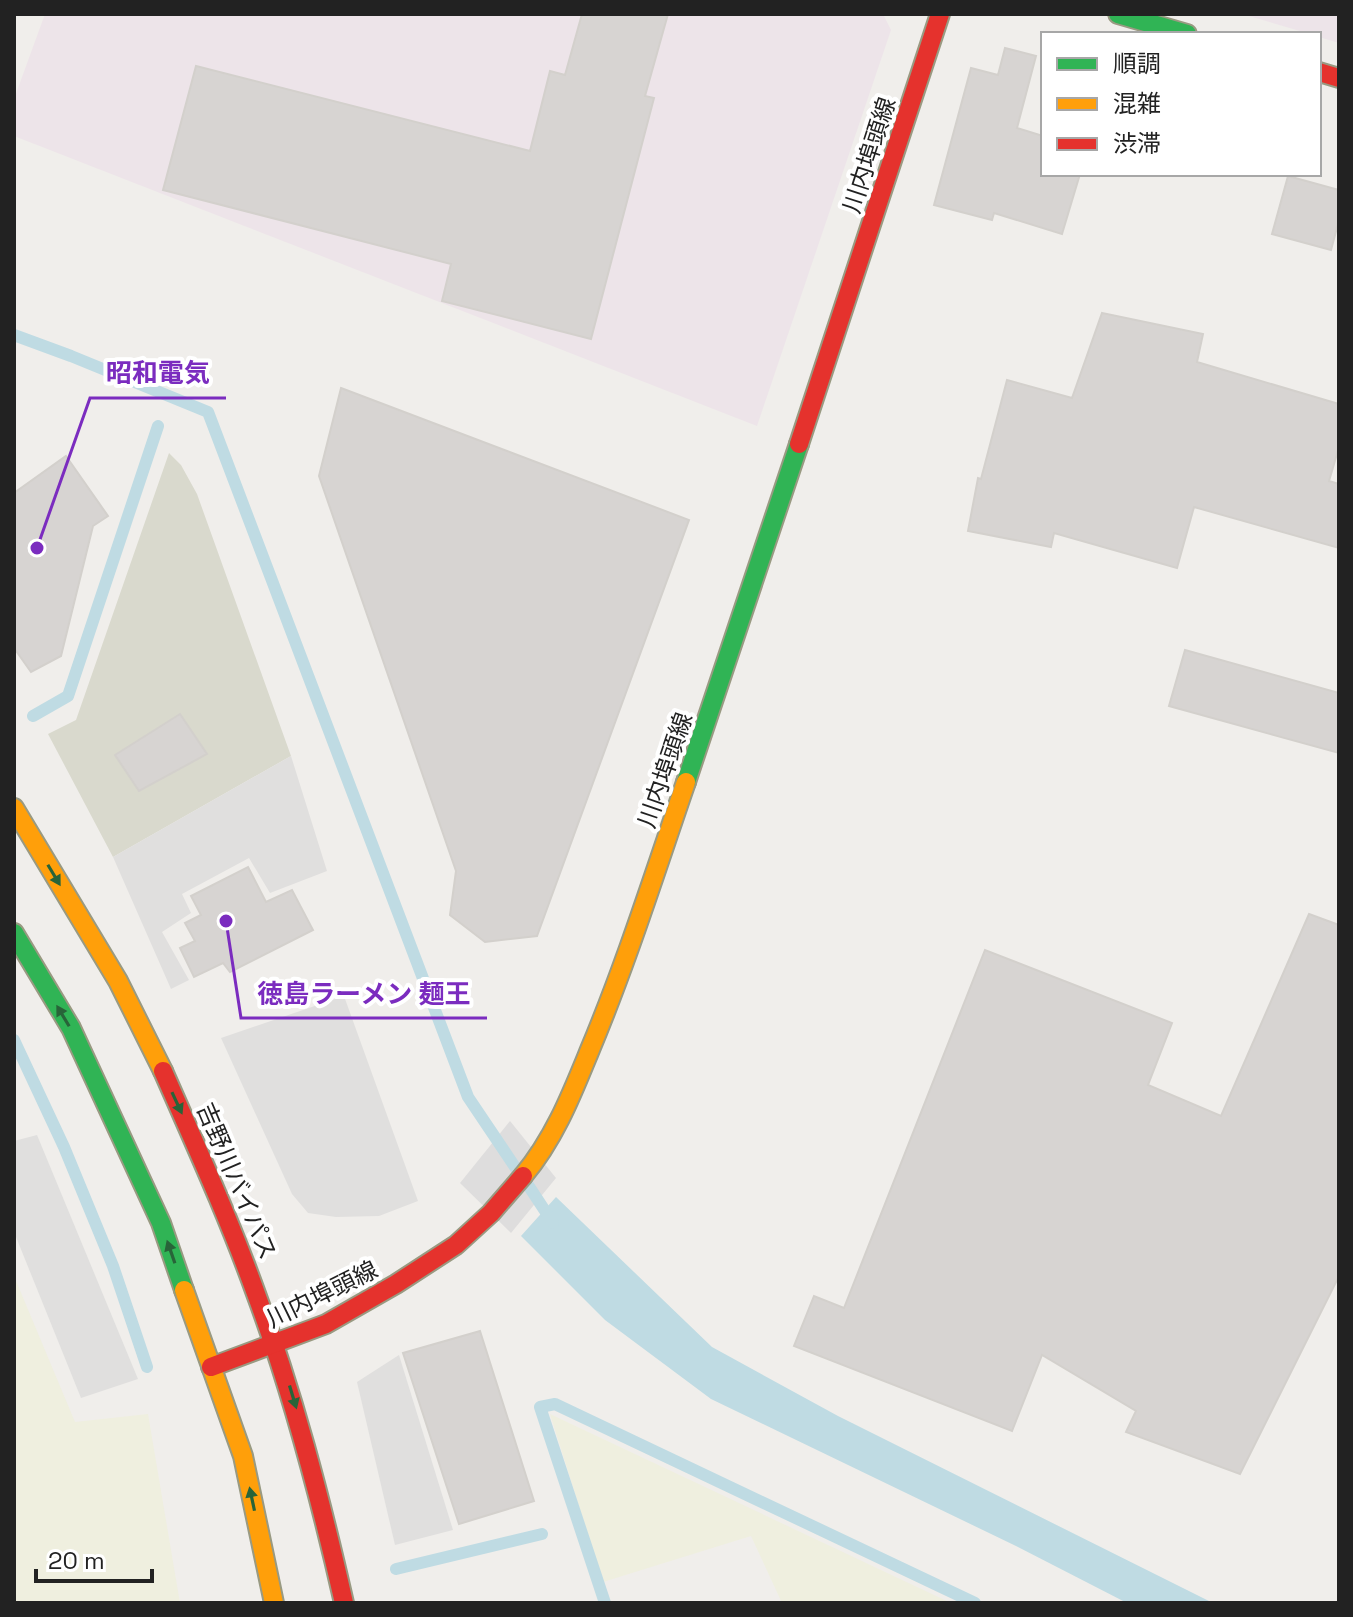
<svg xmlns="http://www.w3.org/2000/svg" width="1353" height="1617" font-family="'Space Grotesk','Noto Sans JP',sans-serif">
<rect width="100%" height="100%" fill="#f0eeeb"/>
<!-- industrial -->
<g fill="#ede4e9">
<path d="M45 14H883L891 30 757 426 14 136V99Z"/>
<path d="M1242 14H1339V43L1319 37V34H1310Z"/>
</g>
<!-- construction -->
<path fill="#d9d9cd" d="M169 453 181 465 197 494 291 756 113 857 48 734 76 720Z"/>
<!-- farmland -->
<g fill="#efefdf">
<path d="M14 1276 75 1422 148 1414 180 1603H14Z"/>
<path d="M550 1414 951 1603H782L751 1536 603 1582Z"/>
</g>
<!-- parking -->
<g fill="#e0dfde">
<path d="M291 756 327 871 270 893 249 858 182 894 191 913 162 932 189 980 171 989 113 857Z"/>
<path d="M344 996 418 1201 379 1216 336 1217 308 1213 292 1194 221 1038Z"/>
<path d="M37 1135 138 1379 81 1398 14 1232V1141Z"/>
<path d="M399 1355 453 1530 395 1545 357 1382Z"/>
</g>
<!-- water -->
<path fill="#bfdbe3" d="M556 1197 712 1347 838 1416 1213 1603H1127L1016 1546 711 1399 605 1320 521 1236Z"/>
<!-- pier -->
<path fill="#dedddd" d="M510 1121 556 1178 511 1233 460 1183Z"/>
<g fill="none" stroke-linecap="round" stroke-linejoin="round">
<!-- stream -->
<g stroke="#bfdbe3" stroke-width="12">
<path d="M14 335 71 356 208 412 468 1097 517 1170"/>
<path d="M33 716 68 696 158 426"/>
<path d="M14 1040 64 1147 113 1266 147 1367"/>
<path d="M528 1185 553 1223"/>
<path d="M396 1569 542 1534"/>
<path d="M605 1603 540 1407 555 1404 975 1603"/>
</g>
</g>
<!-- building -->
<g fill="#d7d4d2" stroke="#d3d0cc" stroke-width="2">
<path d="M582 14H668L645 96 654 98 591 339 442 301 451 264 163 190 196 66 530 151 550 71 565 75Z"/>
<path d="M1005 48 1036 56 1017 128 1043 136V174H1080L1062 234 994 213 992 220 934 205 971 68 998 75Z"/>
<path d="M1288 176 1339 190V220L1331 250 1272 234Z"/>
<path d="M1102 313 1203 334 1197 362 1339 404V447L1329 481 1339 484V548L1194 507 1177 568 1054 533 1051 547 968 531 978 478 981 479 1007 380 1072 398Z"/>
<path d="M341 388 689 520 537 936 485 942 450 915 456 871 319 476Z"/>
<path d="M66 456 108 516 93 526 61 656 31 672 14 648V493Z"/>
<path d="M1185 650 1339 693V753L1169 706Z"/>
<path d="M180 714 207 754 139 791 115 755Z"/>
<path d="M248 867 266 902 292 890 313 930 230 972 223 963 194 977 180 948 195 941 185 923 201 915 191 896Z"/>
<path d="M1309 914 1339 925V1276L1240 1474 1126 1432 1136 1411 1042 1355 1012 1431 794 1346 814 1296 844 1308 985 950 1172 1023 1148 1085 1221 1116Z"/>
<path d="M480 1331 534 1501 459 1524 403 1353Z"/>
</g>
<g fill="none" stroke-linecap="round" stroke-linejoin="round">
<!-- fast casing -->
<g stroke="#999a82" stroke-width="22">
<g id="fast">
<path d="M1118 14 1187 34"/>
<path d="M686 782 799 444"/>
<path d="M14 933 71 1028 161 1223 184 1290"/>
</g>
</g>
<!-- slow casing -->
<g stroke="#999a82" stroke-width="22">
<g id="slow">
<path d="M14 808 118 981 163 1071"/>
<path d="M523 1176C554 1139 571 1096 589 1052 626 964 655 872 686 782"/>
<path d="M184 1290 243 1456 274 1603"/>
</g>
</g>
<!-- jam casing -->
<g stroke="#999a82" stroke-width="22">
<g id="jam">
<path d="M1319 72 1339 78"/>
<path d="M799 444 940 14"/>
<path d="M163 1071C195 1144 228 1216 255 1291 293 1393 320 1497 344 1603"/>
<path d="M211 1367 326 1324 396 1284 456 1245 491 1213 523 1176"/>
</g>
</g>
<!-- fast -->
<use href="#fast" stroke="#30b455" stroke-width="18"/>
<!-- slow -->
<use href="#slow" stroke="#ff9f0a" stroke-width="18"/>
<!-- jam -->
<use href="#jam" stroke="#e5322d" stroke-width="18"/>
</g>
<!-- one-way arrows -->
<defs><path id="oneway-solid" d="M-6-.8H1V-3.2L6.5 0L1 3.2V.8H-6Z" transform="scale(2)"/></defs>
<g fill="#286439">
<use href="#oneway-solid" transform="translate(54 875) rotate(59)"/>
<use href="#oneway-solid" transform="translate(63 1016) rotate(-121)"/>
<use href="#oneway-solid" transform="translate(177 1103) rotate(65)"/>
<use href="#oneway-solid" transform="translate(171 1252) rotate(-109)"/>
<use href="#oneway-solid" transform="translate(293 1397) rotate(73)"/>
<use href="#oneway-solid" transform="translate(252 1499) rotate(-102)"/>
</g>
<g text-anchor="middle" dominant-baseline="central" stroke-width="8" stroke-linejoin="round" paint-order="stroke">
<!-- street labels -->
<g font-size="24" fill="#222" stroke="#fff">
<text transform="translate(869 155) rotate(-72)">川内埠頭線</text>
<text transform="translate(665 770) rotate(-71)">川内埠頭線</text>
<text transform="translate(237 1181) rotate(67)">吉野川バイパス</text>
<text transform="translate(322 1294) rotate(-26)">川内埠頭線</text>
</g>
</g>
<!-- callouts -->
<path fill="none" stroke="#7b2cbf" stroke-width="3" d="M37 548L90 398H226M226 921L241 1018H487"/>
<g fill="#7b2cbf" stroke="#fff" stroke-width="3">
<circle cx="37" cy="548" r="8"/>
<circle cx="226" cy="921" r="8"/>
</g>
<g font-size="26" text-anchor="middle" font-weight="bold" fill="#7b2cbf" stroke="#fff" stroke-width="8" stroke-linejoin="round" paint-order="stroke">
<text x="158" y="382">昭和電気</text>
<text x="364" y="1003">徳島ラーメン 麺王</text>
</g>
<!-- border -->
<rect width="1353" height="1617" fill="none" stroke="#222222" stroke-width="32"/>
<!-- legend -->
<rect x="1041" y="32" width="280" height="144" fill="#ffffff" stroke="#a7a7a7" stroke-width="2"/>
<rect x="1057" y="58" width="40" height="12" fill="#30b455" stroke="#a7a7a7" stroke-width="2"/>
<text x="1113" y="72" font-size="24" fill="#222222">順調</text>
<rect x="1057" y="98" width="40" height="12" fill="#ff9f0a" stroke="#a7a7a7" stroke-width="2"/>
<text x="1113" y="112" font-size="24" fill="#222222">混雑</text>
<rect x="1057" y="138" width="40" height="12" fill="#e5322d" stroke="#a7a7a7" stroke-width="2"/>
<text x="1113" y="152" font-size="24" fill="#222222">渋滞</text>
<!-- scale -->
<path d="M36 1569v12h116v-12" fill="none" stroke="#222222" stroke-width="4"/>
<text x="48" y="1569" font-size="24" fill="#222222" stroke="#ffffff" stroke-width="6" paint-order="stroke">20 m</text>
</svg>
